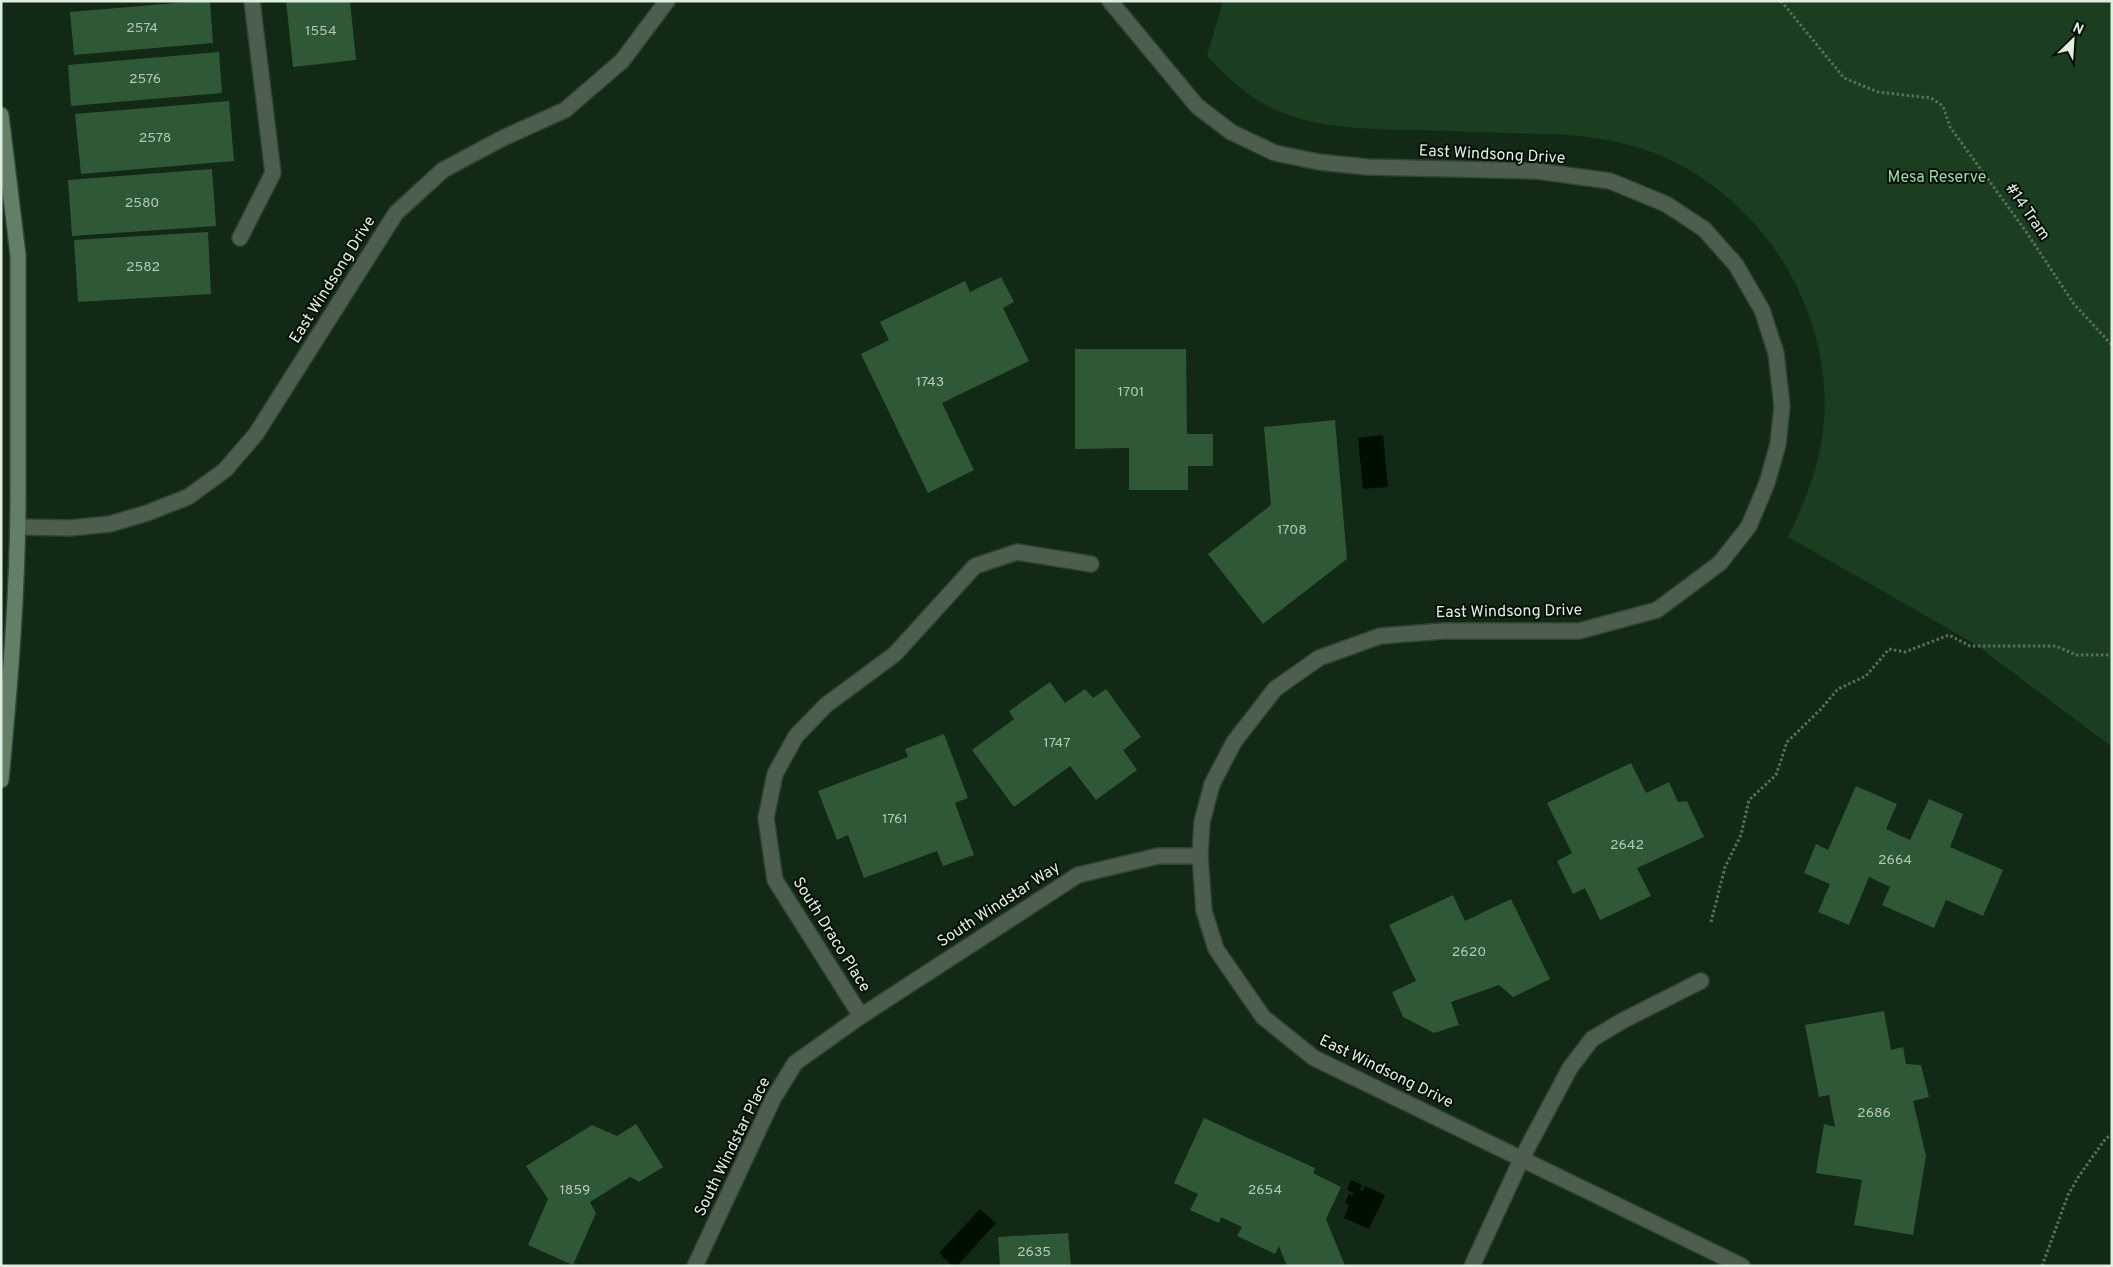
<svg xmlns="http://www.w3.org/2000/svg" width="2113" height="1267" font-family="Overpass,sans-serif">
<rect width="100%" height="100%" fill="#122916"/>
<!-- green -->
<path fill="#1b3e21" d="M1223 1H2112V747L1975 644 1788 537C1803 506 1815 477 1821 444 1842 328 1771 204 1664 157 1634 144 1602 138 1569 135 1520 133 1470 132 1421 130 1373 129 1323 130 1278 111 1250 99 1227 78 1207 56Z"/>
<!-- water -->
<g fill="#000f02">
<path d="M1383 435 1388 487 1363 489 1358 438Z"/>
<path d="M1351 1180 1362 1185 1360 1190 1362 1191 1365 1186 1385 1195 1369 1229 1344 1218 1349 1205 1345 1203 1349 1194 1352 1196 1354 1193 1347 1190Z"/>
<path d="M980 1209 996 1223 957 1266H952L939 1253Z"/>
</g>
<!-- building -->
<g fill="#2f5836">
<path d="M199 1H210L213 43 74 55 70 12Z"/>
<path d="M286 1H350L356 60 293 67Z"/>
<path d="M219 52 222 93 71 106 68 65Z"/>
<path d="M229 101 234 161 81 174 75 114Z"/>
<path d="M212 169 216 226 72 236 68 180Z"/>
<path d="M208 232 211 294 78 302 74 240Z"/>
<path d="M1001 277 1014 302 1003 308 1029 361 942 403 974 470 928 493 861 354 889 340 880 322 965 281 970 292Z"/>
<path d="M1075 349H1186L1187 434H1213V466H1188V490H1129V448L1075 449Z"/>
<path d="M1335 420 1347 559 1263 624 1208 554 1271 505 1264 427Z"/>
<path d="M1050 682 1065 703 1085 689 1093 698 1106 689 1141 737 1123 750 1137 770 1096 800 1070 766 1014 807 972 750 1014 719 1009 711Z"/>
<path d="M944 734 968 798 955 803 974 855 943 866 937 851 864 878 848 835 837 840 818 791 908 757 905 749Z"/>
<path d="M1631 763 1646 793 1669 782 1678 802 1687 801 1704 837 1637 868 1651 896 1600 920 1585 888 1573 894 1557 861 1572 853 1547 803Z"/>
<path d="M1856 786 1897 804 1886 829 1910 840 1929 799 1963 814 1950 847 2003 870 1983 916 1946 900 1934 928 1882 905 1890 887 1869 877 1849 925 1818 912 1830 884 1804 873 1816 844 1828 850Z"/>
<path d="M1453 895 1465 921 1511 899 1550 979 1513 997 1499 985 1451 1002 1459 1025 1434 1033 1403 1017 1392 992 1416 981 1389 925Z"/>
<path d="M1884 1011 1891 1050 1903 1047 1906 1064 1921 1065 1929 1097 1913 1101 1926 1156 1913 1235 1854 1225 1862 1180 1816 1173 1824 1124 1835 1127 1829 1095 1819 1097 1805 1025Z"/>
<path d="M1204 1118 1315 1168 1313 1173 1341 1187 1326 1219 1345 1266H1287L1279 1246 1275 1254 1237 1236 1242 1227 1221 1217 1219 1223 1190 1210 1198 1194 1174 1183Z"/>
<path d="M636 1124 663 1167 639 1182 630 1177 590 1202 596 1213 573 1265 528 1245 548 1199 526 1166 592 1125 617 1136Z"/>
<path d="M1068 1233 1071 1266H1000L998 1237Z"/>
</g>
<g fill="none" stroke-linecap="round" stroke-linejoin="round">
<!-- lane casing -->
<g stroke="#2f4532" stroke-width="18">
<path id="lane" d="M240 238 273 173 252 1"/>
</g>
<!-- street casing -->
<g stroke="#2f4532" stroke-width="18">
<g id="street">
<path d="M1110 1 1197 106 1231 132 1275 153 1319 162 1367 167 1537 171 1610 181 1666 204 1704 229 1736 265 1762 310 1776 353 1782 406 1778 444 1767 483 1749 526 1720 563 1657 610 1579 631H1444L1380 636 1319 658 1275 689 1234 742 1212 784 1202 822 1200 856 1204 911 1216 949 1263 1017 1314 1058 1742 1266"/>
<path d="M18 527 70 528 110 524 147 513 188 497 225 470 256 434 396 213 443 170 503 138 565 110 622 61 667 1"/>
<path d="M861 1016 775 880 766 818 775 774 796 736 826 705 895 654 975 566 1017 552 1091 564"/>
<path d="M695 1266 773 1099 795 1063 861 1016 1078 875 1158 856H1200"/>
<path d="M1472 1266 1522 1158 1570 1068 1592 1039 1622 1021 1701 981"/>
</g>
</g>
<!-- secondary casing -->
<g stroke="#2f4532" stroke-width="18">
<path id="secondary" d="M1 115 18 255V493C18 589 10 685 1 780"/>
</g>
<!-- path -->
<g stroke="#5a6e5d" stroke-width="3" stroke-dasharray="2.5 2.5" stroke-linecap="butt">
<path d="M1781 1 1844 78 1878 92 1931 98 1943 106 1950 127 2025 230 2074 304 2112 345"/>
<path d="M1711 922 1725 867 1741 835 1749 800 1776 775 1787 742 1820 710 1838 689 1866 676 1889 649 1905 652 1949 635 1970 646H2056L2076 655H2112"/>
<path d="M2042 1266 2068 1195 2079 1176 2106 1138 2112 1135"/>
</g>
<!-- lane -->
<use href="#lane" stroke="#4d5e4f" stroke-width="15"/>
<!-- street -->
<use href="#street" stroke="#4d5e4f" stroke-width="15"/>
<!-- secondary -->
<use href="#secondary" stroke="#647f67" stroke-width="15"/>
</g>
<g text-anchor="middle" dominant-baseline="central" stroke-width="4" stroke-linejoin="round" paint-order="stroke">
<!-- number labels -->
<g font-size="14" fill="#b4c8b6">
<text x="142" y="28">2574</text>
<text x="321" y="31">1554</text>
<text x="145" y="79">2576</text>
<text x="155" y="138">2578</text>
<text x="142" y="203">2580</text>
<text x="143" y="267">2582</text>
<text x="930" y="382">1743</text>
<text x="1131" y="392">1701</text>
<text x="1292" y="530">1708</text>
<text x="1057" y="743">1747</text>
<text x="895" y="819">1761</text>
<text x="1627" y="845">2642</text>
<text x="1895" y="860">2664</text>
<text x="1469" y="952">2620</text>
<text x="1874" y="1113">2686</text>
<text x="575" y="1190">1859</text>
<text x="1265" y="1190">2654</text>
<text x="1034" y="1252">2635</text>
</g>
<!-- street labels -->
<g font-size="16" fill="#e0eee1" stroke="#060f07">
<text transform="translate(1492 155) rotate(3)">East Windsong Drive</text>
<text transform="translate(2027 212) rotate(55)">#14 Tram</text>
<text transform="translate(333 280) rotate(-58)">East Windsong Drive</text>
<text transform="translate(1509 612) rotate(-1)">East Windsong Drive</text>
<text transform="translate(999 905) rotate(-33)">South Windstar Way</text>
<text transform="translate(831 935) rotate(58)">South Draco Place</text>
<text transform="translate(1386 1072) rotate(26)">East Windsong Drive</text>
<text transform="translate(733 1147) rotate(-64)">South Windstar Place</text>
</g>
<!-- park labels -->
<g font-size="16" fill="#9adca4" stroke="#060f07">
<text x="1937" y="178">Mesa Reserve</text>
</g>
</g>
<!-- border -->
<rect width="2113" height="1267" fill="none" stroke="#e0eee1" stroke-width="5"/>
<!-- north arrow -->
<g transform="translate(2073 40) rotate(25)" stroke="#060f07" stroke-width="4" paint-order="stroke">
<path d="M0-4L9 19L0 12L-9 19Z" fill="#e0eee1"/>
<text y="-8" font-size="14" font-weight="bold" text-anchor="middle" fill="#e0eee1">N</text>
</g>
</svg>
